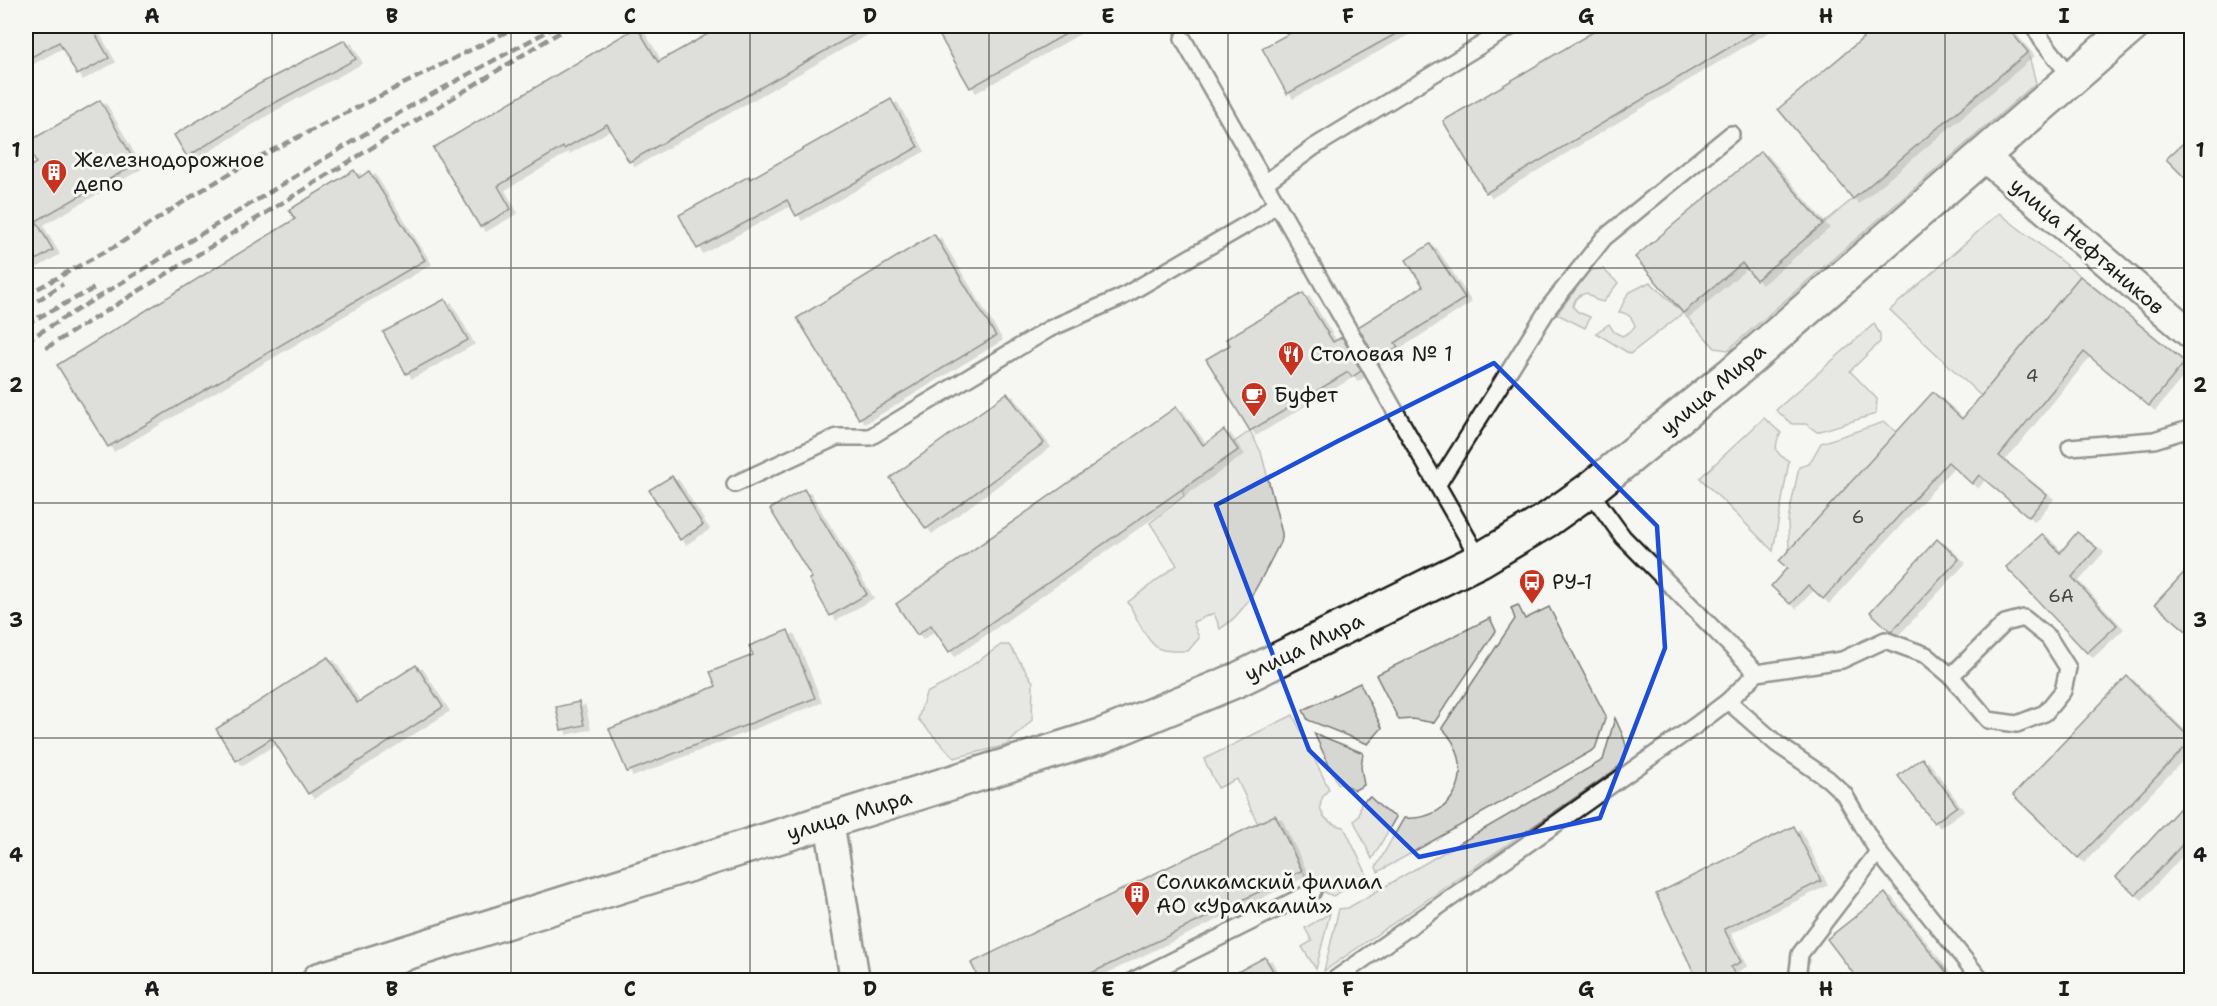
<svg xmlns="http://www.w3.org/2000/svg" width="2217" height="1006" font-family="'Shantell Sans',sans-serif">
<defs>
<filter id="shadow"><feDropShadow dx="6" dy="4" stdDeviation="0" flood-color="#0004"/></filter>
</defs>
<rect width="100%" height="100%" fill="#f6f6f2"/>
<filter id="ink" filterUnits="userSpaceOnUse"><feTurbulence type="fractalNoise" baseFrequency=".0167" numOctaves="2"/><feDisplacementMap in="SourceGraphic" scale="12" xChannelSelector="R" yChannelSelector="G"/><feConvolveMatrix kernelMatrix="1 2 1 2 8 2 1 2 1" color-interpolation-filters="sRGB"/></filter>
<g filter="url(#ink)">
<!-- grass -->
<g fill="#d6d6d2" stroke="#797977" stroke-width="1.5">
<path d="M2028 52 2036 83 1728 350 1715 348 1683 313 1630 354 1596 333 1609 324 1614 332 1622 336 1630 332 1635 326C1632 317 1628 313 1619 312L1628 293 1650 282 1683 313 1742 263 1756 280Z"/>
<path d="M1999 213 2080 276 1981 396 1890 310Z"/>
<path d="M1603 269 1618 283 1603 302 1596 300 1587 293C1579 295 1574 298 1573 307L1578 312 1590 317 1585 328 1557 314 1590 270Z"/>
<path d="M1874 324 1880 334V342L1850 371 1877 399 1876 414 1817 432 1806 424H1792L1776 410Z"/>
<path d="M1764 418 1781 433 1777 441 1776 450 1781 456 1789 461 1773 551 1700 478Z"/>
<path d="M1884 422 1897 432 1789 551 1788 520 1799 467 1809 464 1821 443Z"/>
<path d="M1250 431 1261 452 1282 533V539C1266 568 1249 612 1220 629L1214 613 1193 622 1199 638 1188 651C1179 651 1169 652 1160 649 1147 644 1135 614 1128 602L1177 565 1150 523 1184 496 1182 489 1238 450 1233 443Z"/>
<path d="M1518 605 1525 619 1549 607 1606 716 1595 749 1378 872 1376 867 1404 818C1457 822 1479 765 1442 728L1515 619 1511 608Z"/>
<path d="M1490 618 1496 631 1434 723 1412 719 1399 720 1376 675Z"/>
<path d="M1001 645H1009L1033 682 1032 720 1007 745 954 758 918 719 926 693 948 682Z"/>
<path d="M1360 683 1382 728 1368 744 1308 720 1303 710Z"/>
<path d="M1293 715 1329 789C1312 806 1322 823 1344 827L1368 877 1333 896 1310 886 1276 816 1258 824 1237 779 1218 788 1204 759Z"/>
<path d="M1615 718C1624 739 1635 752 1615 770L1324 971 1339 909 1348 908 1603 760Z"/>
<path d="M1314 733 1363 753 1361 767 1364 785 1355 790 1343 784H1338Z"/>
<path d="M1370 797 1385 811 1396 817 1372 859 1354 821 1359 816 1361 802Z"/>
<path d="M1330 913 1316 969 1302 947 1312 941 1305 928Z"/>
</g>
<!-- building -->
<g fill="#c0c0bd" stroke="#1c1c1c" stroke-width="1.5" filter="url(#shadow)">
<path d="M26 26H91L109 58 77 75 59 42 26 60Z"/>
<path d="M722 26H869L629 162 607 124 564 149 563 147 498 186 511 209 480 227 433 148 637 27 658 62Z"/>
<path d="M934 26H1080L970 88Z"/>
<path d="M1303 26H1410L1287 94 1262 48Z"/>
<path d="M1603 26H1765L1486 193 1443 121Z"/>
<path d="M1855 26H2006L2028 52 1853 199 1778 109 1863 38Z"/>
<path d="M345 40 356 59 269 106 187 157 174 135 259 84Z"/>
<path d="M891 99 918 147 796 216 787 200 697 249 679 215 749 176 750 179Z"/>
<path d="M100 100 136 164 36 221 53 250 26 266V169L36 163 26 143Z"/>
<path d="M2192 135V185L2166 159Z"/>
<path d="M1761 151 1823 224 1756 280 1742 263 1683 313 1635 257Z"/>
<path d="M354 170 359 178 369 171 425 260 108 447 57 365 295 219 289 210Z"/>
<path d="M934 234 996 336 859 419 797 318Z"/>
<path d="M1430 244 1465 298 1395 343 1398 347 1377 360 1358 327 1423 286 1406 260Z"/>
<path d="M2080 276 2185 362 2149 406 2084 352 1999 456 2047 495 2029 517 1979 475 1972 484 1948 462 1823 599 1808 585 1790 604 1771 586 1787 568 1779 561 1933 392 1962 419Z"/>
<path d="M1303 293 1333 342 1342 337 1361 371 1352 377 1348 372 1250 431 1206 359 1230 345 1226 339Z"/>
<path d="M445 299 468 340 406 374 383 332Z"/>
<path d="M1007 393 1044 443 926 529 890 478Z"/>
<path d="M1176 407 1203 445 1224 430 1238 450 949 652 931 625 917 635 896 604Z"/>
<path d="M672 476 703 525 680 540 649 490Z"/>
<path d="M804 489 867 594 830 616 809 579 812 578 770 509Z"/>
<path d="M2077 532 2097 548 2072 577 2117 625 2087 653 2006 567 2042 534 2060 553Z"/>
<path d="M1937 539 1959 559 1891 632 1870 612Z"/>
<path d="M2192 564V636L2155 604Z"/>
<path d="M788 630 815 698 627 772 609 729 716 686 710 672 753 655 749 646Z"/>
<path d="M328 657 357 703 416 665 443 707 308 794 272 738 236 761 216 729Z"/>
<path d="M2127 676 2192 740 2078 858 2013 795Z"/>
<path d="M579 702 584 725 561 730 556 707Z"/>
<path d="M1922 758 1957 806 1934 823 1898 776Z"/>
<path d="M2192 795V834L2136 895 2116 877Z"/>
<path d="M1275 815 1302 871 1075 981H980L971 963Z"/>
<path d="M1794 826 1821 881 1724 929 1741 962 1731 967 1738 981H1698L1656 894Z"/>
<path d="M1885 893 1953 981H1859L1827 939Z"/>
<path d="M1265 957 1279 981H1221Z"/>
</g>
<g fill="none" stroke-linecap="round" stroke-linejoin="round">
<!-- lane casing -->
<g stroke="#1c1c1c" stroke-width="20">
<g id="lane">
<path d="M2034 26 2042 40 2072 78"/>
<path d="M1183 39 1480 560"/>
<path d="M1265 183 1314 147 1512 26"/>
<path d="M2070 447 2154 440 2192 428"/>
<path d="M735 484 837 437H870L1049 329 1122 297 1261 216 1276 203"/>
<path d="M1438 484 1550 306 1604 238 1731 134"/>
<path d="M1757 673 1842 660 1885 640 1926 655 1951 676 1988 720 2017 724 2045 713 2063 691 2068 668 2049 638 2024 618 2005 623 1951 676"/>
<path d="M1728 701 1777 744 1828 779 1844 794 1878 852 1800 954 1797 980"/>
<path d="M1878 852 1981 980"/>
<path d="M1134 980 1313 891"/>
<path d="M1334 980 1695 726 1728 701 1757 673 1623 537 1589 490"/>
</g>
</g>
<!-- street casing -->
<g stroke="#1c1c1c" stroke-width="33">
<g id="street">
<path d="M1983 156 2192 335"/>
<path d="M829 821 855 980"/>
</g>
</g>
<!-- highway casing -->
<g stroke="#1c1c1c" stroke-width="38">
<path id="highway" d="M319 980 1101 736 1237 680 1480 560 1547 520 1589 490 1733 373 2132 26"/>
</g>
<!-- lane -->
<use href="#lane" stroke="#f6f6f2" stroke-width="15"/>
<!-- street -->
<use href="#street" stroke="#f6f6f2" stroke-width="28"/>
<!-- highway -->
<use href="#highway" stroke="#f6f6f2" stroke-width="33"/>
<!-- rail -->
<g stroke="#1c1c1c" stroke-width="4.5" stroke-dasharray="9 4.5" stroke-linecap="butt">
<path d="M26 295 119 244 194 195 251 161 518 26"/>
<path d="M26 308 63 284"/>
<path d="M26 324 95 288"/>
<path d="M26 341 414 104 557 26"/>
<path d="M46 348 570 26"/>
</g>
</g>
</g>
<!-- marked area -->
<path d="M0 0H2217V1006H0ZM1494 363 1657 526 1665 648 1600 818 1419 857 1309 750 1216 505 1338 441Z" fill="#f6f6f2" fill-opacity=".55" fill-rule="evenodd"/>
<path fill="none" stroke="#1d4ed8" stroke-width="4.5" stroke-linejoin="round" d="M1494 363 1657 526 1665 648 1600 818 1419 857 1309 750 1216 505 1338 441Z"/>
<!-- grid -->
<path fill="none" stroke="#1c1c1c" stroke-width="1.5" stroke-opacity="0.55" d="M272 26V980M511 26V980M750 26V980M989 26V980M1228 26V980M1467 26V980M1706 26V980M1945 26V980M26 268H2192M26 503H2192M26 738H2192"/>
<!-- icons -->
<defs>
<g id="building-pin" transform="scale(1.35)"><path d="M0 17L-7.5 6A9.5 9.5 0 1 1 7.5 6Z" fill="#c8321e" stroke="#f6f6f2"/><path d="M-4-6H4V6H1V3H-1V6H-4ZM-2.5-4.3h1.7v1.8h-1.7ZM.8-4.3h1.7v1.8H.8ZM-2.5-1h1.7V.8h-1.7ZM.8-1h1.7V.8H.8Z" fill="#fff"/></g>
<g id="restaurant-pin" transform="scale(1.35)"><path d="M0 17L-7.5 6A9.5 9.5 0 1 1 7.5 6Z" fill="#c8321e" stroke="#f6f6f2"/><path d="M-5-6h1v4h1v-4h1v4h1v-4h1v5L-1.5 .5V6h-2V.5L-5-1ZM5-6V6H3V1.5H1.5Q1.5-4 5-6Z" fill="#fff"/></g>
<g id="cafe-pin" transform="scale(1.35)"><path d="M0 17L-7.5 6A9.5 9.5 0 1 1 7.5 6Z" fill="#c8321e" stroke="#f6f6f2"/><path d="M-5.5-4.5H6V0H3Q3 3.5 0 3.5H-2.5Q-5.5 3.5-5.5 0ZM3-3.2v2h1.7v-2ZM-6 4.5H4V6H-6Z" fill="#fff"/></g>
<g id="bus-pin" transform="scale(1.35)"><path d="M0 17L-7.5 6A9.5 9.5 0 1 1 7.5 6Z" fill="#c8321e" stroke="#f6f6f2"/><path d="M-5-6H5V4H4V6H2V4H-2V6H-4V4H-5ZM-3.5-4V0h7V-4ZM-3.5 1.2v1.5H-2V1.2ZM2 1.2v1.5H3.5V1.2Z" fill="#fff"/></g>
</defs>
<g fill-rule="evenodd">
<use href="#building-pin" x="54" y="172"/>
<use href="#restaurant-pin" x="1291" y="354"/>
<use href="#cafe-pin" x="1254" y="395"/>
<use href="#bus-pin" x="1532" y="582"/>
<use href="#building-pin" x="1137" y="894"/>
</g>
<g text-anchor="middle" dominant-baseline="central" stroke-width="6" stroke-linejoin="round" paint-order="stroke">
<!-- number labels -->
<g font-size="18" fill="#454544">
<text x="2032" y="376">4</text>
<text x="1858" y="517">6</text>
<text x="2061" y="596">6А</text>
</g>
<!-- poi labels -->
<g font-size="21" fill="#1c1c1c" stroke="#f6f6f2" text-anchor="start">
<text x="74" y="160">Железнодорожное<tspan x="74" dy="24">депо</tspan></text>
<text x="1310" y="354">Столовая № 1</text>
<text x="1274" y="395">Буфет</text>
<text x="1552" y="582">РУ-1</text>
<text x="1156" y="882">Соликамский филиал<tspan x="1156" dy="24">АО «Уралкалий»</tspan></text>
</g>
<!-- street labels -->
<g font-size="21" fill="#1c1c1c" stroke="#f6f6f2">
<text transform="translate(2087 246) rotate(41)">улица Нефтяников</text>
<text transform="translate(1713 389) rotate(-40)">улица Мира</text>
<text transform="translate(1304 647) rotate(-26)">улица Мира</text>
<text transform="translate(849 815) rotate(-17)">улица Мира</text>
</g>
</g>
<!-- margin -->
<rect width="2217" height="1006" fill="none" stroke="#f6f6f2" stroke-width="66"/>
<rect x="33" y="33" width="2151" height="940" fill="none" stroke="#1c1c1c" stroke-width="2"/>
<g font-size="20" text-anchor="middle" font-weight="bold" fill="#1c1c1c">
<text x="152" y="23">A</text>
<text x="392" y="23">B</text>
<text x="630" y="23">C</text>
<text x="870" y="23">D</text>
<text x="1108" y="23">E</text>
<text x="1348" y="23">F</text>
<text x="1586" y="23">G</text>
<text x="1826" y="23">H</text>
<text x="2064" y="23">I</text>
<text x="16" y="157">1</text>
<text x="2200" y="157">1</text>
<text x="16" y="392">2</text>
<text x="2200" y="392">2</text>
<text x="16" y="627">3</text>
<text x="2200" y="627">3</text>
<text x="16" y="862">4</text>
<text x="2200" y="862">4</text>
<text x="152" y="996">A</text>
<text x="392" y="996">B</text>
<text x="630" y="996">C</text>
<text x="870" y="996">D</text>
<text x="1108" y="996">E</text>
<text x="1348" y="996">F</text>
<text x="1586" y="996">G</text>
<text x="1826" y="996">H</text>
<text x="2064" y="996">I</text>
</g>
</svg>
